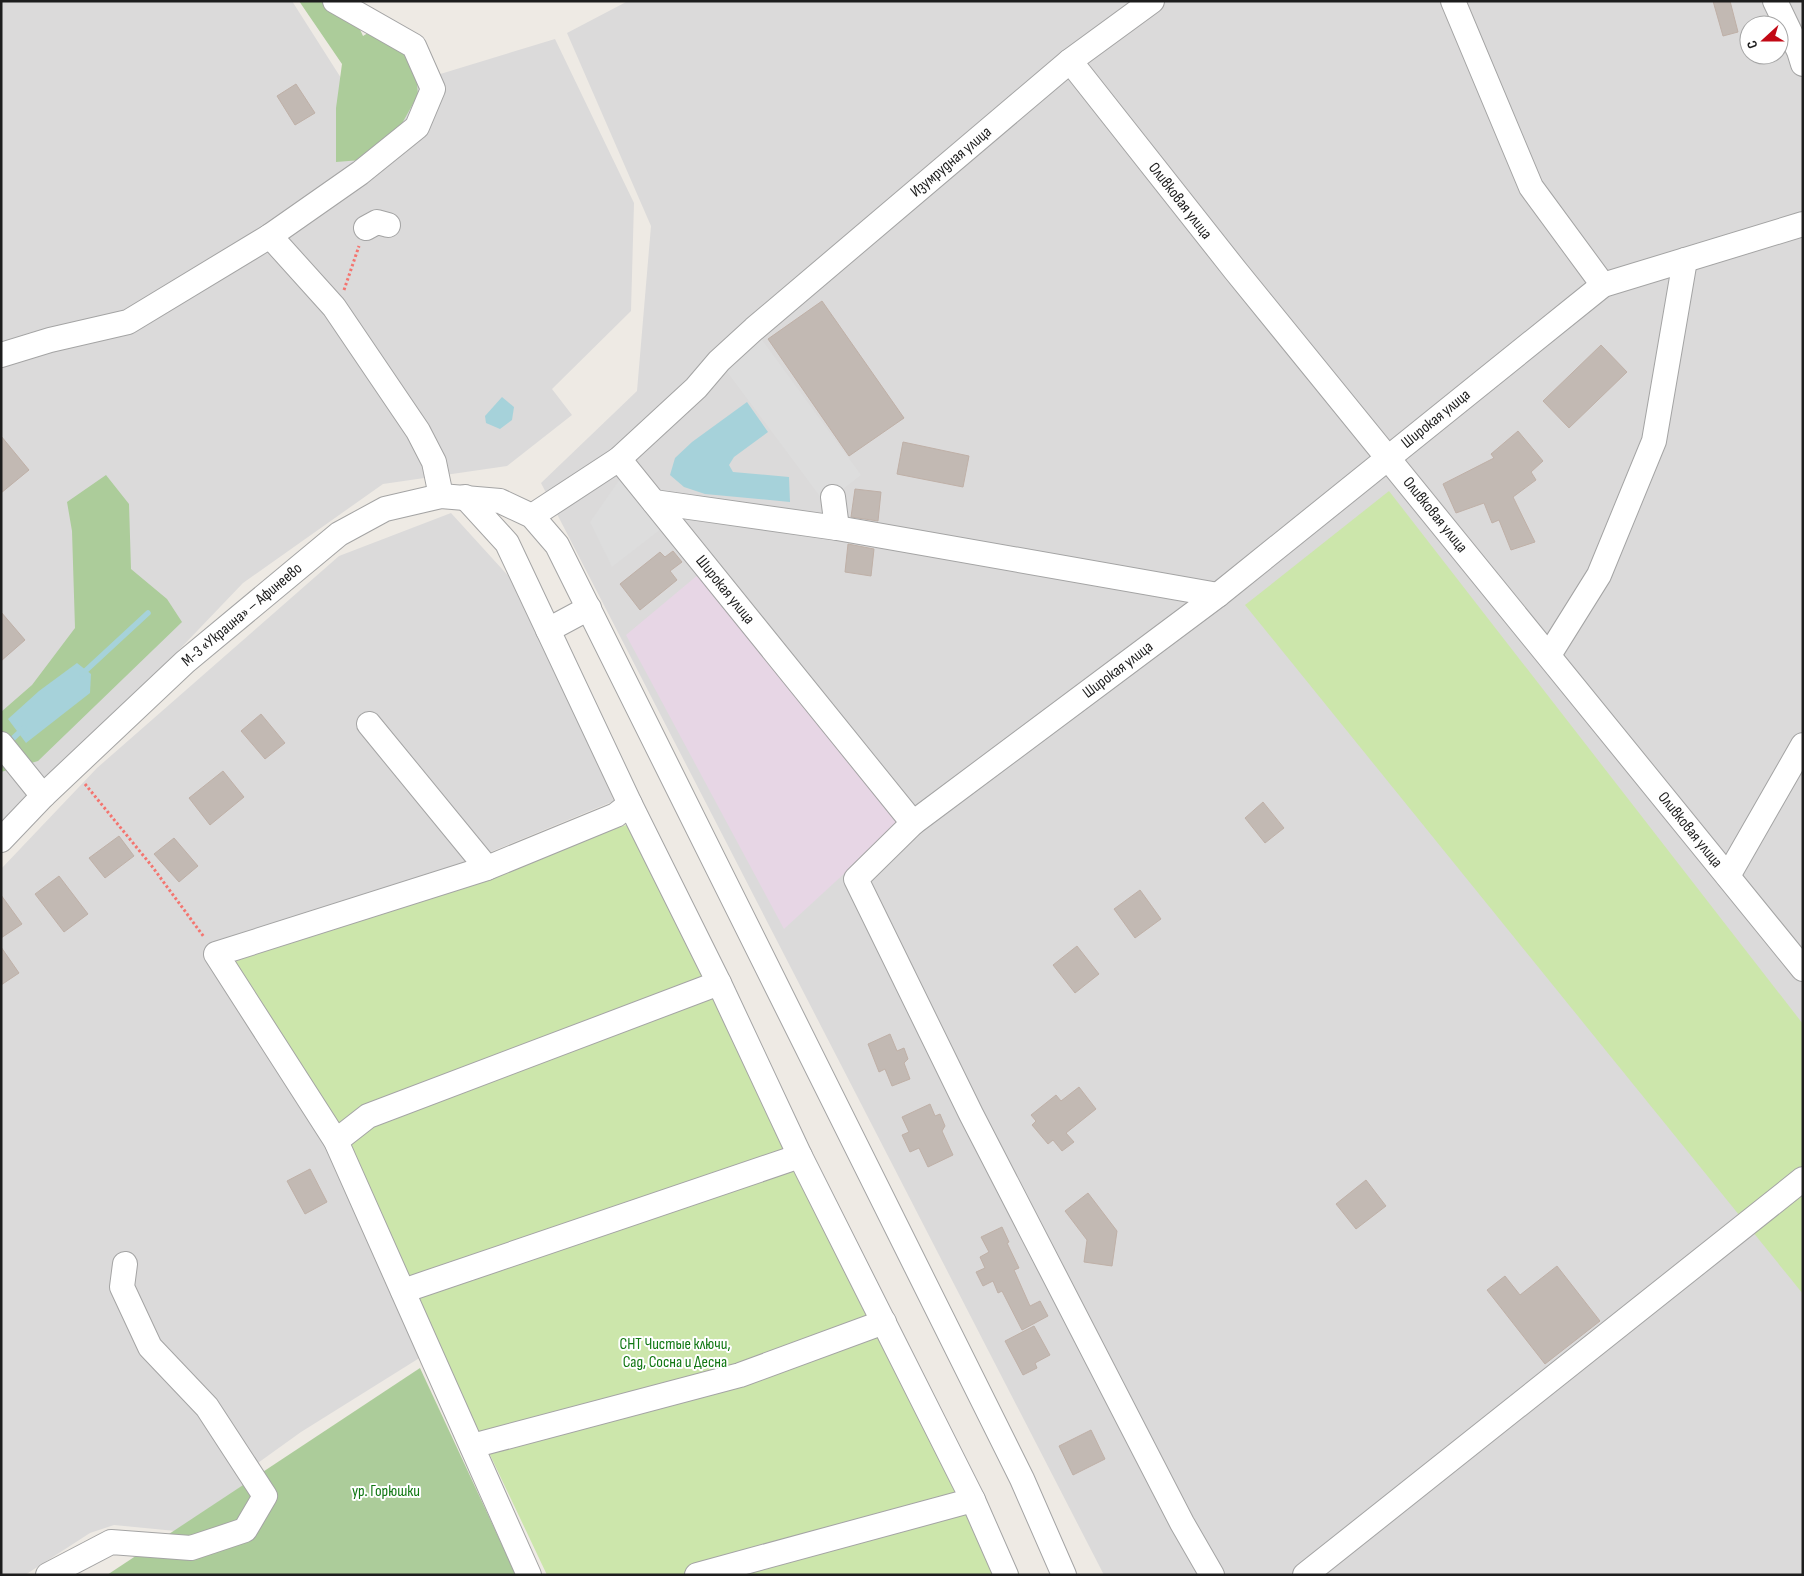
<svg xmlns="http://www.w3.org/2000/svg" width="1804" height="1576" font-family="'Sofia Sans Condensed',sans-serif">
<rect width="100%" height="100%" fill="#eeeae4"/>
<!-- residential -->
<g fill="#dbdada" fill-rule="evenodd">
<path d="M1 1H292L355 100 555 39 634 203 631 311 552 389 572 415 507 466 383 484 243 583 1 836Z"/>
<path d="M628 1H1803V1575H1104L541 483 637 391 651 226 567 33ZM1749 25H1779V55H1749Z"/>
<path d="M451 513 523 592 614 801 413 884 205 952 328 1142 421 1357 301 1432 244 1473V1501L196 1533 114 1525 90 1533 25 1575H1V869L97 768 339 556Z"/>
</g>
<!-- industrial -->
<path fill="#e7d6e5" d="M699 574 898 824 784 929 626 635Z"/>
<!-- grass -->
<g fill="#cce6ab">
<path d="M1389 491 1803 1024V1294L1245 605Z"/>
<path d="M646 818 1020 1575H547L340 1138 228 964Z"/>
</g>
<!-- forest -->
<g fill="#accc9a">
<path d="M299 1H343L352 12 363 36 381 25 416 71 418 95 400 127 361 160 336 162V108L342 64Z"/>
<path d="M106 475 129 504 131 569 167 599 182 622 38 761 1 772V712L32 685 75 628 72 531 67 502Z"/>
<path d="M420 1368 516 1575H107Z"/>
</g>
<!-- parking -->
<g fill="#ddd">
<path d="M754 329 861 475 825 503 719 361Z"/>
<path d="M627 469 670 522 612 567 590 522Z"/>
</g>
<!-- water -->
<g fill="#a6d2da">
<path d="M502 397 514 407 512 420 500 429 486 423 485 416Z"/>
<path d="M747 402 768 432 734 457 729 465 733 472 789 477 790 502 705 494 684 487 670 475 675 458 692 442Z"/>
<path d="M77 663 91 674 90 693 26 743 8 719 39 691Z"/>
</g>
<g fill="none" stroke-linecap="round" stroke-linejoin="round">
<!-- stream -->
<g stroke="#a6d2da" stroke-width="5.5">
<path d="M82 674 148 613"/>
<path d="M7 744 24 728"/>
</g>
</g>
<!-- building -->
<g fill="#c2b9b3" stroke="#bfb0a7">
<path d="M1713 1H1730L1738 32 1723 36Z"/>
<path d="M296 84 315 113 295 125 277 96Z"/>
<path d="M822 301 904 418 849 456 768 339Z"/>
<path d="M1601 345 1627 372 1569 428 1543 401Z"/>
<path d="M1518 431 1543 461 1531 472 1536 480 1513 497 1535 542 1511 550 1499 520 1492 523 1484 503 1456 513 1443 484 1494 458 1491 454Z"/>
<path d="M1 436 29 470 1 493Z"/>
<path d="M903 442 969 456 963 487 897 474Z"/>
<path d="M855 489 881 492 878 521 851 517Z"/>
<path d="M848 544 874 549 871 576 845 572Z"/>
<path d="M673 551 682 562 670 571 677 580 640 610 620 584 660 552 665 557Z"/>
<path d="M1 612 25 640 1 661Z"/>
<path d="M261 714 285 743 265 759 241 731Z"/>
<path d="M223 771 244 797 210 825 189 798Z"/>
<path d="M1263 802 1284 828 1265 843 1245 818Z"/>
<path d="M119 836 134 856 105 878 89 858Z"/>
<path d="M174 838 198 866 179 882 154 854Z"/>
<path d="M59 876 88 914 64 932 35 894Z"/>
<path d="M1140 890 1161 919 1135 938 1114 909Z"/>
<path d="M1 895 22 924 1 938Z"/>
<path d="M1077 946 1099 974 1075 993 1053 965Z"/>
<path d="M1 947 19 973 1 985Z"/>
<path d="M890 1034 897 1051 904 1048 908 1059 904 1063 910 1079 892 1086 885 1069 879 1072 868 1044Z"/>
<path d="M1079 1087 1096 1109 1066 1133 1074 1142 1062 1151 1053 1140 1048 1144 1032 1125 1036 1121 1031 1115 1056 1095 1061 1101Z"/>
<path d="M930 1104 935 1116 940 1114 945 1126 942 1131 953 1155 928 1167 919 1148 910 1152 902 1135 909 1132 902 1117Z"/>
<path d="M310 1169 327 1202 305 1214 287 1181Z"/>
<path d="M1366 1180 1386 1206 1356 1229 1336 1204Z"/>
<path d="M1088 1193 1117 1231 1112 1266 1084 1262 1087 1240 1065 1211Z"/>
<path d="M1002 1227 1009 1242 1007 1243 1019 1268 1014 1270 1030 1306 1040 1301 1048 1316 1022 1330 1002 1291 998 1293 993 1281 983 1286 976 1272 985 1268 980 1257 989 1252 981 1237Z"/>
<path d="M1557 1266 1600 1321 1545 1364 1487 1290 1505 1276 1520 1295Z"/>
<path d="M1034 1326 1050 1355 1035 1363 1037 1368 1023 1375 1005 1341Z"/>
<path d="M1091 1430 1105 1459 1073 1475 1059 1446Z"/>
</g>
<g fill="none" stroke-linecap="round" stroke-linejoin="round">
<!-- minor casing -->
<g stroke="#a4a4a4" stroke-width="26">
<g id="minor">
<path d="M1453 1 1531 187 1603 285"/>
<path d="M1775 1 1799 51 1803 64"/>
<path d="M1070 61 1235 270 1803 969"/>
<path d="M366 228 377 222 388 225"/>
<path d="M270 236 334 307 418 431 434 462 441 496"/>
<path d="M1 355 50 340 128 322 270 236 360 173 417 127 433 89 414 46 335 1"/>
<path d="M619 459 696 388 719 361 754 329 1070 61 1152 1"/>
<path d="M465 497 507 543 630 804 616 815 487 868 216 954 336 1141 529 1575"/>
<path d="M833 497 837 528"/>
<path d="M654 502 837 528 1218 595"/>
<path d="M532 516 619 459 913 823 1218 595 1603 285 1803 224"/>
<path d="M548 630 589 608"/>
<path d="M1549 655 1599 575 1654 441 1685 260"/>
<path d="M369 724 487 868"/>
<path d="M1 744 43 796"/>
<path d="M630 804 719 983 800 1156 973 1500 1006 1575"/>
<path d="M913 823 856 879 971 1114 1182 1523 1212 1575"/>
<path d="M1 840 43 796 185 662 339 534 385 509 441 496 500 501 532 516 557 545 1022 1479 1064 1575"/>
<path d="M1728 876 1803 745"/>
<path d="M336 1141 368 1116 719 983"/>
<path d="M403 1291 800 1156"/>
<path d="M472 1446 740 1375 884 1322"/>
<path d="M48 1575 111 1542 191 1548 245 1530 265 1496 207 1407 150 1347 122 1287 125 1264"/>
<path d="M697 1575 973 1500"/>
<path d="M1305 1575 1803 1179"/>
</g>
</g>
<!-- path -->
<g stroke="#f4746f" stroke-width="3" stroke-dasharray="2.5 2.5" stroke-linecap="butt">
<path d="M344 290 359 246"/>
<path d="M85 784 151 865 204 937"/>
</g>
<!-- minor -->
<use href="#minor" stroke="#fff" stroke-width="24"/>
</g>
<g text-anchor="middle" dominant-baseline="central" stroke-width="4" stroke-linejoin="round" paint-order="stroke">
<!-- street labels -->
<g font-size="16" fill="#1d1d1d" stroke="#fff">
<text transform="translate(951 162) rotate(-40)">Изумрудная улица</text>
<text transform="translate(1180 201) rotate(52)">Оливковая улица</text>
<text transform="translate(1436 419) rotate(-39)">Широкая улица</text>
<text transform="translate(1435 515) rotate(51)">Оливковая улица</text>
<text transform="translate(725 590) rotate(51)">Широкая улица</text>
<text transform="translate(242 615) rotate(-40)">М-3 «Украина» – Афинеево</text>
<text transform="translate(1118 670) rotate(-37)">Широкая улица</text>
<text transform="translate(1690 830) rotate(51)">Оливковая улица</text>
</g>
<!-- park labels -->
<g font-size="16" fill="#107712" stroke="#fff">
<text x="675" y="1344">СНТ Чистые ключи,<tspan x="675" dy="18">Сад, Сосна и Десна</tspan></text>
<text x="386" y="1491">ур. Горюшки</text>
</g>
</g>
<!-- border -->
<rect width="1804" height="1576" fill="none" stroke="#1d1d1d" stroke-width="5"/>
<!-- north arrow -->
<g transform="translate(1764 40) rotate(249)"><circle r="24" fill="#ffffff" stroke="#a5a5a5"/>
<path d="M0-4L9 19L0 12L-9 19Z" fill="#c20915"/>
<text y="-8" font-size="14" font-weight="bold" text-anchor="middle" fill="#1d1d1d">С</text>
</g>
</svg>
